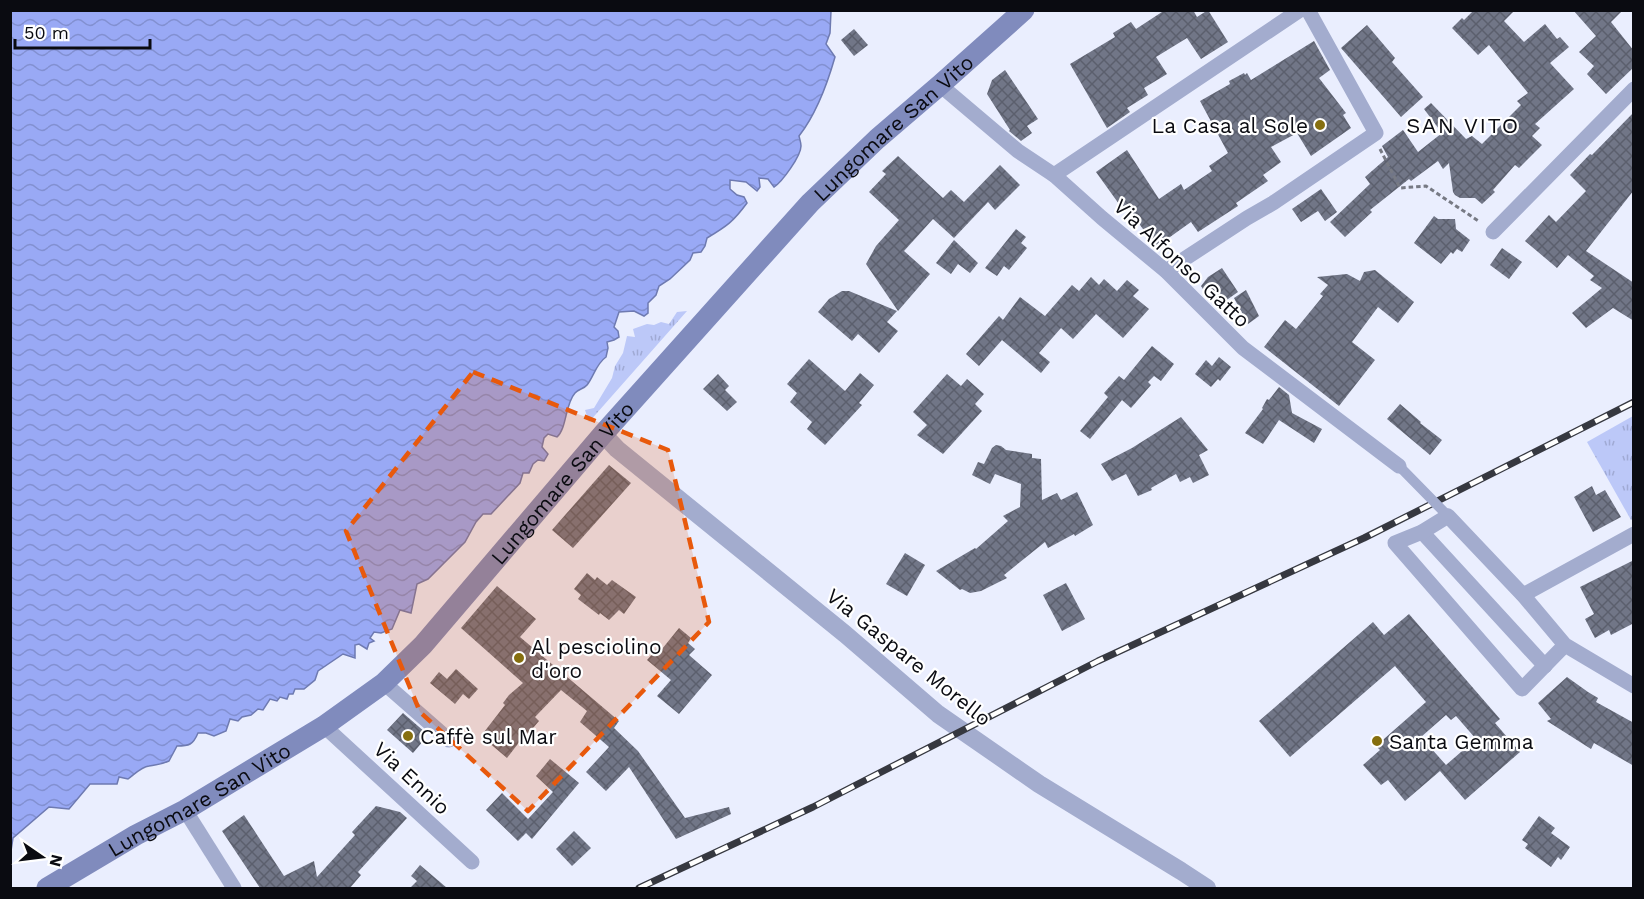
<svg xmlns="http://www.w3.org/2000/svg" width="1644" height="899" font-family="'Work Sans',sans-serif">
<defs>
<pattern id="grass-tufts" width="24" height="20" patternUnits="userSpaceOnUse" patternTransform="scale(1.5)"><rect width="24" height="20" fill="#bcc8f8"/><path d="M3 7l-1-3M5 7V3M7 7l1-3M15 17l-1-3M17 17v-4M19 17l1-3" fill="none" stroke="#a0aad4"/></pattern>
<pattern id="water-waves" width="16" height="10" patternUnits="userSpaceOnUse" patternTransform="scale(1.5)"><rect width="16" height="10" fill="#99a9f5"/><path d="M0 5q4-4 8 0t8 0" fill="none" stroke="#8290d1"/></pattern>
<pattern id="building-cross-hatch" width="8" height="8" patternUnits="userSpaceOnUse" patternTransform="scale(1.5)"><rect width="8" height="8" fill="#717687"/><path d="M0 0l8 8M0 8l8-8" fill="none" stroke="#5b5f6d"/></pattern>
</defs>
<rect width="100%" height="100%" fill="#eaeefe"/>
<!-- grass -->
<g fill="url(#grass-tufts)">
<path d="M687 311 589 422 585 410 594 408 612 378 615 366 623 353 627 336 635 337 633 329 647 324 654 325 661 322 669 324 677 312Z"/>
<path d="M1633 416 1634 518 1631 520 1587 442Z"/>
</g>
<!-- water -->
<path fill="url(#water-waves)" stroke="#6e7ab1" stroke-width="1.5" d="M11 10 831 11 830 33 826 44 835 57C827 85 817 113 799 136 800 140 801 143 801 146 801 156 782 182 774 187L768 179 759 178 760 187 757 191 746 182 730 180V189L737 195 744 197 747 203C733 222 727 226 707 238L705 246 701 252 693 253 690 260 670 279 659 286 656 295 648 303V313L644 316 634 311 619 312 614 327 618 331 619 337 614 340 607 342 608 348 606 357C596 364 594 376 587 385 584 389 578 389 575 393 565 404 567 428 557 437L548 434 544 438 542 447 548 454 544 461 538 460 533 464 529 473H523L520 483 491 514H483L476 522 465 542 428 579 417 584 411 613 400 610 392 629 381 633 374 632 370 638 374 641 369 643 367 649 359 644 355 645V658L343 654 318 671 315 680 304 689H295L293 694H289L287 699 280 697 277 701 270 699 263 710 258 709 251 715 242 717 238 721 230 719 226 731 214 736 206 733H198C193 745 189 746 177 746L169 761C160 765 158 764 149 766 141 767 135 774 128 779L119 777 117 784H90L69 809 49 807 13 838 11 851Z"/>
<!-- building -->
<g fill="url(#building-cross-hatch)" fill-rule="evenodd">
<path d="M1165 10H1193L1197 17 1208 10 1228 42 1201 59 1187 38 1156 57 1167 74 1144 88 1148 95 1127 108 1130 112 1107 128 1070 64 1115 37 1113 33 1131 22 1136 29Z"/>
<path d="M1474 10H1515L1504 21 1524 42 1545 24 1557 39 1560 37 1569 47 1550 63 1574 89 1535 124 1540 128 1532 136 1542 145 1519 168 1515 165 1493 190 1495 192 1482 204 1475 198H1460L1455 195 1453 192 1449 163 1443 169 1438 161 1411 181 1409 179 1370 210 1372 212 1345 237 1330 222 1370 184 1365 177 1388 157 1382 146 1403 130 1418 152 1442 133 1424 109 1431 103 1466 139 1472 136 1482 144 1521 105 1517 101 1528 93 1489 45 1478 55 1452 28 1462 18 1464 20Z"/>
<path d="M1573 10H1623L1611 22 1634 51V67L1606 94 1587 74 1594 66 1579 52 1596 36Z"/>
<path d="M1367 25 1395 58 1392 62 1423 97 1401 117 1341 48Z"/>
<path d="M854 29 868 45 854 56 841 40Z"/>
<path d="M1314 41 1330 70 1319 78 1346 113 1343 115 1351 128 1311 156 1297 133 1271 147 1281 162 1263 175 1268 181 1236 203 1238 206 1198 232 1191 222 1156 247 1127 207 1124 211 1096 172 1127 150 1159 199 1181 184 1184 190 1212 171 1209 166 1228 153 1200 101 1230 84 1229 81 1244 73 1245 75 1247 73 1251 80Z"/>
<path d="M1005 70 1038 119 1027 126 1032 133 1021 141 1009 131 1010 130 987 94 992 80Z"/>
<path d="M1634 112V190L1586 251 1634 283V321L1613 308 1586 328 1572 313 1602 288 1590 280 1594 276 1568 255 1557 268 1525 241 1549 215 1556 222 1586 191 1570 175 1590 154 1592 155Z"/>
<path d="M898 156 943 198 951 190 964 202 1000 165 1020 185 995 210 988 202 954 238 933 219 904 251 930 274 898 311 866 264 876 246 899 220 869 192 886 174 882 171Z"/>
<path d="M1321 189 1337 212 1325 221 1318 211 1301 222 1292 209Z"/>
<path d="M1434 216 1438 219H1455L1456 229 1470 240 1462 252 1457 249 1453 254 1451 252 1441 264 1414 243Z"/>
<path d="M1016 229 1026 237 1021 243 1027 248 1009 270 1004 266 997 276 985 268Z"/>
<path d="M954 240 978 263 970 273 958 264 951 274 936 263Z"/>
<path d="M1502 248 1522 262 1509 279 1490 265Z"/>
<path d="M1222 268 1238 292 1218 306 1211 295 1208 297 1201 286 1208 277Z"/>
<path d="M1375 270 1414 302 1398 323 1378 307 1352 342 1375 360 1339 406 1264 347 1285 320 1296 329 1323 296 1320 294 1328 285 1317 277 1347 274 1360 281 1364 272Z"/>
<path d="M1091 277 1099 285 1104 279 1117 291 1127 280 1139 290 1133 296 1149 309 1123 338 1096 314 1073 339 1061 328 1039 353 1050 362 1041 373 1002 340 979 366 966 354 999 316 1003 320 1020 297 1045 316 1072 285 1079 291Z"/>
<path d="M1246 290 1259 316 1248 324 1234 298Z"/>
<path d="M842 291H849L897 311 887 322 898 331 879 353 858 334 852 341 818 312 829 299Z"/>
<path d="M1152 346 1174 364 1161 381 1154 376 1148 382 1151 385 1131 408 1122 400 1090 439 1080 431 1108 397 1104 393 1119 376 1124 380Z"/>
<path d="M1219 357 1231 367 1220 381 1218 379 1211 387 1195 374 1206 360 1212 366Z"/>
<path d="M809 359 845 391 860 373 874 385 859 403 862 405 825 445 807 429 812 422 790 402 797 393 787 384Z"/>
<path d="M718 374 729 386 725 390 737 402 727 411 703 389Z"/>
<path d="M947 374 961 386 967 379 984 394 975 404 982 411 943 454 917 435 927 425 913 412Z"/>
<path d="M1279 387 1289 395 1292 413 1322 429 1314 443 1279 420 1263 444 1245 433 1263 409 1262 408 1267 399 1269 400Z"/>
<path d="M1400 404 1421 422 1420 423 1442 440 1430 455 1387 419Z"/>
<path d="M1181 417 1208 450 1199 455 1209 475 1193 483 1190 477 1180 482 1176 474 1151 488 1152 490 1138 496 1126 474 1112 481 1101 464 1132 448Z"/>
<path d="M996 445 1001 446 1006 450 1032 454V458L1041 459 1042 500 1057 493 1061 500 1077 492 1093 525 1075 536 1074 534 1048 548 1045 542 1004 575 1007 578 981 591 970 593 962 589 960 590 936 571 975 548 976 549 1008 521 1003 516 1020 507 1021 484 995 474 990 484 972 475 978 462 984 464 992 448Z"/>
<path d="M609 465 631 483 573 548 552 530Z"/>
<path d="M1592 486 1596 495 1605 490 1621 517 1593 532 1574 497Z"/>
<path d="M905 553 925 565 907 596 886 584Z"/>
<path d="M1634 560V623L1611 635 1609 630 1595 638 1585 619 1594 614 1580 587Z"/>
<path d="M587 573 595 580 597 577 607 585 612 580 636 597 624 614 619 610 609 620 600 613 599 615 578 599 581 595 574 589Z"/>
<path d="M1066 583 1085 619 1062 631 1043 595Z"/>
<path d="M497 586 536 619 520 637 619 721 614 728 638 751 685 818 729 807 731 814 676 839 629 767 606 791 586 772 609 747 580 722 587 711 561 690 535 717 539 721 528 734 527 732 507 758 481 736 505 705 503 703 509 695 523 683 461 628Z"/>
<path d="M1409 614 1500 719 1495 723 1520 752 1465 800 1440 771 1405 801 1388 780 1381 785 1363 765 1380 750 1376 746 1426 702 1395 666 1290 757 1259 721 1373 622 1384 635ZM1446 715 1451 720 1456 716 1476 739 1446 765 1421 737Z"/>
<path d="M679 628 691 638 688 643 695 649 689 655 712 675 679 714 657 696 671 680 647 660 659 646 662 649Z"/>
<path d="M456 669 478 689 469 699 463 694 455 704 430 683 439 672 447 679Z"/>
<path d="M1567 677 1588 692 1598 698 1596 702 1634 723V766L1594 743 1591 749 1547 721 1551 719 1538 703Z"/>
<path d="M403 713 426 733 422 738 424 740 413 753 387 730Z"/>
<path d="M550 759 579 783 532 839 526 833 518 841 486 810 502 793 528 819 553 792 536 776Z"/>
<path d="M376 806 400 812 407 818 358 872 361 875 350 888H260L222 831 244 815 284 876 314 861 317 877 355 835 352 832Z"/>
<path d="M1539 816 1555 828 1551 833 1570 847 1561 860 1558 857 1551 867 1525 848 1528 844 1522 840Z"/>
<path d="M574 831 591 848 572 866 556 849Z"/>
<path d="M420 865 447 888H410L417 881 411 876Z"/>
</g>
<g fill="none" stroke-linecap="round" stroke-linejoin="round">
<!-- path -->
<path stroke="#777a84" stroke-width="3" stroke-dasharray="4.5 3" stroke-linecap="butt" d="M1380 149 1400 188 1426 186 1480 222"/>
<!-- minor -->
<g stroke="#a3acce" stroke-width="15">
<path d="M940 85 1018 151 1054 175 1102 218 1166 271 1243 348 1399 466"/>
<path d="M1054 175 1300 10"/>
<path d="M1493 232 1634 89"/>
<path d="M1166 271 1247 218 1273 203 1376 133 1308 10"/>
<path d="M1422 532 1545 666"/>
<path d="M1523 595 1634 534"/>
<path d="M1565 645 1522 689 1395 543 1422 532 1448 516 1523 595 1565 645 1634 686"/>
<path d="M384 683 449 740"/>
<path d="M324 726 472 862"/>
<path d="M185 810 234 888"/>
</g>
<!-- tertiary -->
<path stroke="#a3acce" stroke-width="18" d="M603 434 617 449 845 634 938 714 1039 784 1181 871 1207 888"/>
<!-- secondary -->
<path stroke="#808bbd" stroke-width="21" id="s1" d="M47 888 136 835 185 810 324 726 384 683 423 645 603 434 810 203 877 139 940 85 1024 10"/>
<!-- rail casing -->
<g stroke="#363840" stroke-width="7">
<path id="rail" d="M639 888 813 807 1098 661 1364 538 1634 402"/>
</g>
<!-- rail -->
<use href="#rail" stroke="#fff" stroke-width="4.5" stroke-dasharray="14" stroke-linecap="butt"/>
<!-- pedestrian-bridge -->
<path stroke="#a3acce" stroke-width="10" d="M1399 466 1448 516"/>
</g>
<!-- marked area -->
<path fill="#e8590c" fill-opacity="0.2" stroke="#e8590c" stroke-width="4.5" stroke-dasharray="12 8" stroke-linejoin="round" d="M473 372 668 450 709 622 528 811 420 712 346 531Z"/>
<!-- markers -->
<g fill="#866f0f" stroke="#fff" stroke-width="2">
<circle cx="1320" cy="125" r="6"/>
<circle cx="519" cy="658" r="6"/>
<circle cx="408" cy="736" r="6"/>
<circle cx="1377" cy="741" r="6"/>
</g>
<g text-anchor="middle" dominant-baseline="central" stroke-width="4.5" stroke-linejoin="round" paint-order="stroke">
<!-- poi labels -->
<g font-size="21" fill="#0a0b11" stroke="#fff" text-anchor="start">
<text x="1308" y="125" text-anchor="end">La Casa al Sole</text>
<text x="531" y="646">Al pesciolino<tspan x="531" dy="24">d'oro</tspan></text>
<text x="420" y="736">Caffè sul Mar</text>
<text x="1389" y="741">Santa Gemma</text>
</g>
<!-- street labels -->
<g font-size="21" fill="#0a0b11" stroke="#fff">
<text stroke="none"><textPath href="#s1" startOffset="1149">Lungomare San Vito</textPath></text>
<text transform="translate(1182 263) rotate(43)">Via Alfonso Gatto</text>
<text stroke="none"><textPath href="#s1" startOffset="663">Lungomare San Vito</textPath></text>
<text transform="translate(909 657) rotate(39)">Via Gaspare Morello</text>
<text transform="translate(412 778) rotate(43)">Via Ennio</text>
<text stroke="none"><textPath href="#s1" startOffset="176">Lungomare San Vito</textPath></text>
</g>
<!-- neighbourhood labels -->
<g font-size="22" letter-spacing="1.5" fill="#0a0b11" stroke="#fff">
<text x="1463" y="125">SAN VITO</text>
</g>
</g>
<!-- border -->
<rect width="1644" height="899" fill="none" stroke="#0a0b11" stroke-width="24"/>
<!-- north arrow -->
<g transform="translate(42 857) rotate(104)" stroke="#ffffff" stroke-width="4.5" paint-order="stroke">
<path d="M0-4.5L10 22L0 15L-10 22Z" fill="#0a0b11"/>
<text y="-9" font-size="16" font-weight="bold" text-anchor="middle" fill="#0a0b11">N</text>
</g>
<!-- scale -->
<path d="M15 39v9h135v-9" fill="none" stroke="#0a0b11" stroke-width="3"/>
<text x="24" y="39" font-size="18" fill="#0a0b11" stroke="#ffffff" stroke-width="4.5" paint-order="stroke">50 m</text>
</svg>
